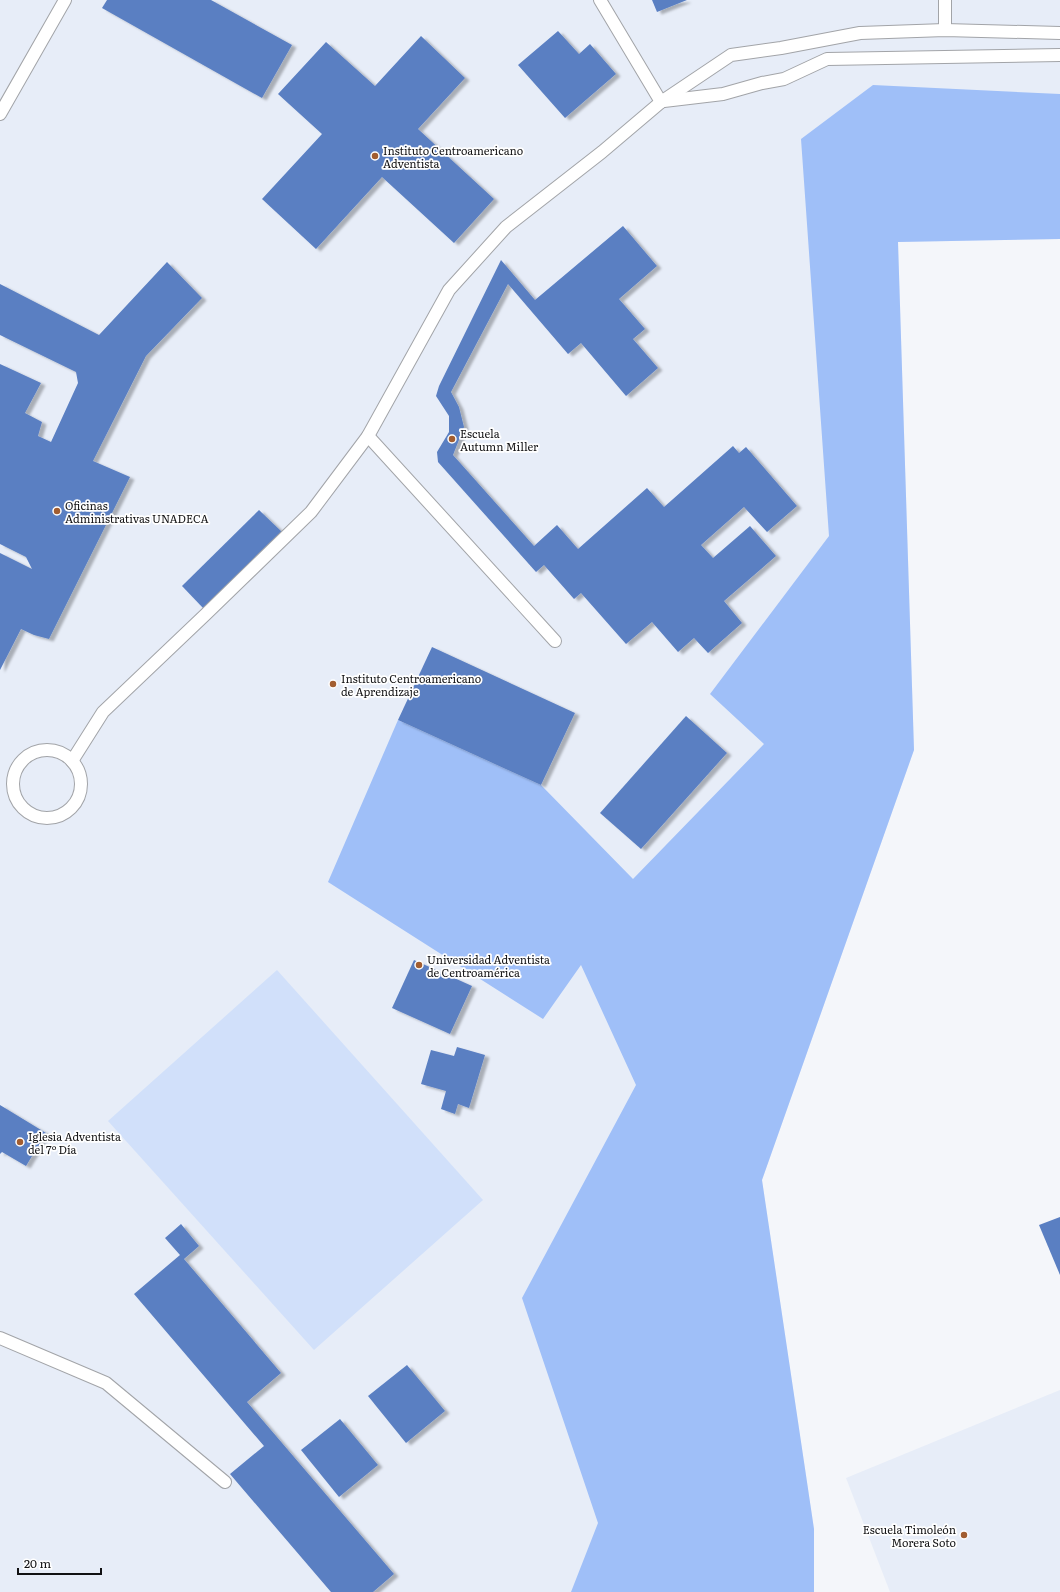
<svg xmlns="http://www.w3.org/2000/svg" width="1060" height="1592" font-family="Literata,serif">
<defs>
<filter id="shadow"><feDropShadow dx="4.5" dy="2.5" stdDeviation="1" flood-color="#0004"/></filter>
</defs>
<rect width="100%" height="100%" fill="#f4f6fa"/>
<!-- built -->
<g fill="#e7edf8">
<path d="M0 0H1060V239L898 242 914 750 762 1180 814 1529V1592H0Z"/>
<path d="M1060 1390V1592H890L846 1478Z"/>
</g>
<!-- green -->
<path fill="#d1e0fa" d="M277 970 483 1200 314 1350 108 1121Z"/>
<!-- forest -->
<path fill="#9fbff8" d="M873 85 1060 94V239L898 242 914 750 762 1180 814 1529V1592H571L598 1523 522 1298 636 1085 581 965 543 1019 328 882 398 720 541 785 633 879 764 744 710 694 829 536 801 139Z"/>
<!-- building -->
<g fill="#5a7fc2" filter="url(#shadow)">
<path d="M107 0H211L292 45 262 98 102 8Z"/>
<path d="M652 0H687L657 12Z"/>
<path d="M558 31 579 54 590 44 616 74 565 118 518 65Z"/>
<path d="M421 36 465 78 418 129 494 199 454 243 382 177 316 249 262 199 322 134 278 94 326 42 375 86Z"/>
<path d="M623 226 657 266 619 299 645 329 633 339 658 368 626 396 581 343 568 354 508 284 451 392 459 407 464 427 453 455 534 546 557 525 578 549 647 488 664 507 733 446 739 453 746 447 797 506 767 532 744 507 701 545 713 558 750 526 776 556 724 601 742 623 708 653 694 638 678 652 652 622 626 644 581 593 574 599 544 565 536 572 438 462 437 452 449 432V416L436 396 439 386 501 260 535 300Z"/>
<path d="M167 262 202 298 146 356 93 461 130 477 49 639 34 635 21 629 0 670V553L32 569 26 557 0 544V364L41 383 25 413 42 422 38 436 51 442 78 383 76 372 0 335V284L99 335Z"/>
<path d="M259 510 282 532 204 609 182 586Z"/>
<path d="M432 647 575 713 541 785 398 720Z"/>
<path d="M686 716 727 753 641 849 600 813Z"/>
<path d="M414 960 472 986 450 1034 392 1008Z"/>
<path d="M457 1047 485 1055 469 1108 458 1104 455 1114 441 1109 446 1091 421 1084 431 1050 454 1056Z"/>
<path d="M0 1105 46 1133 26 1166 2 1152 0 1154Z"/>
<path d="M1060 1217V1275L1039 1225Z"/>
<path d="M181 1224 199 1246 184 1259 281 1373 247 1402 394 1574 373 1592H331L230 1474 264 1446 134 1294 180 1255 165 1238Z"/>
<path d="M407 1365 445 1411 406 1443 368 1396Z"/>
<path d="M340 1419 378 1465 339 1497 301 1450Z"/>
</g>
<g fill="none" stroke-linecap="round" stroke-linejoin="round">
<!-- lane casing -->
<g stroke="#a2a4a8" stroke-width="14">
<g id="lane">
<path d="M600 0 661 102"/>
<path d="M945 0V30"/>
<path d="M664 101 723 94 762 83 784 79 827 59 1060 55"/>
<path d="M0 114 65 0"/>
<path d="M368 436 555 641"/>
<circle cx="47" cy="784" r="34"/>
<path d="M72 761 103 712 206 614 311 512 368 436 449 290 506 227 602 152 661 102 731 55 781 48 860 33 945 30 1060 33"/>
<path d="M0 1338 106 1383 225 1482"/>
</g>
</g>
<!-- lane -->
<use href="#lane" stroke="#fff" stroke-width="12"/>
</g>
<!-- markers -->
<g fill="#a25d30" stroke="#fff" stroke-width="1.5">
<circle cx="375" cy="156" r="4"/>
<circle cx="452" cy="439" r="4"/>
<circle cx="57" cy="511" r="4"/>
<circle cx="333" cy="684" r="4"/>
<circle cx="419" cy="965" r="4"/>
<circle cx="20" cy="1142" r="4"/>
<circle cx="964" cy="1535" r="4"/>
</g>
<g text-anchor="middle" dominant-baseline="central" stroke-width="3.5" stroke-linejoin="round" paint-order="stroke">
<!-- poi labels -->
<g font-size="11" fill="#111113" stroke="#fff" text-anchor="start">
<text x="383" y="150">Instituto Centroamericano<tspan x="383" dy="13">Adventista</tspan></text>
<text x="460" y="433">Escuela<tspan x="460" dy="13">Autumn Miller</tspan></text>
<text x="65" y="505">Oficinas<tspan x="65" dy="13">Administrativas UNADECA</tspan></text>
<text x="341" y="678">Instituto Centroamericano<tspan x="341" dy="13">de Aprendizaje</tspan></text>
<text x="427" y="959">Universidad Adventista<tspan x="427" dy="13">de Centroamérica</tspan></text>
<text x="28" y="1136">Iglesia Adventista<tspan x="28" dy="13">del 7º Día</tspan></text>
<text x="956" y="1529" text-anchor="end">Escuela Timoleón<tspan x="956" dy="13">Morera Soto</tspan></text>
</g>
</g>
<!-- scale -->
<path d="M18 1568v6h83v-6" fill="none" stroke="#111113" stroke-width="2"/>
<text x="24" y="1568" font-size="12" fill="#111113" stroke="#ffffff" stroke-width="3" paint-order="stroke">20 m</text>
</svg>
